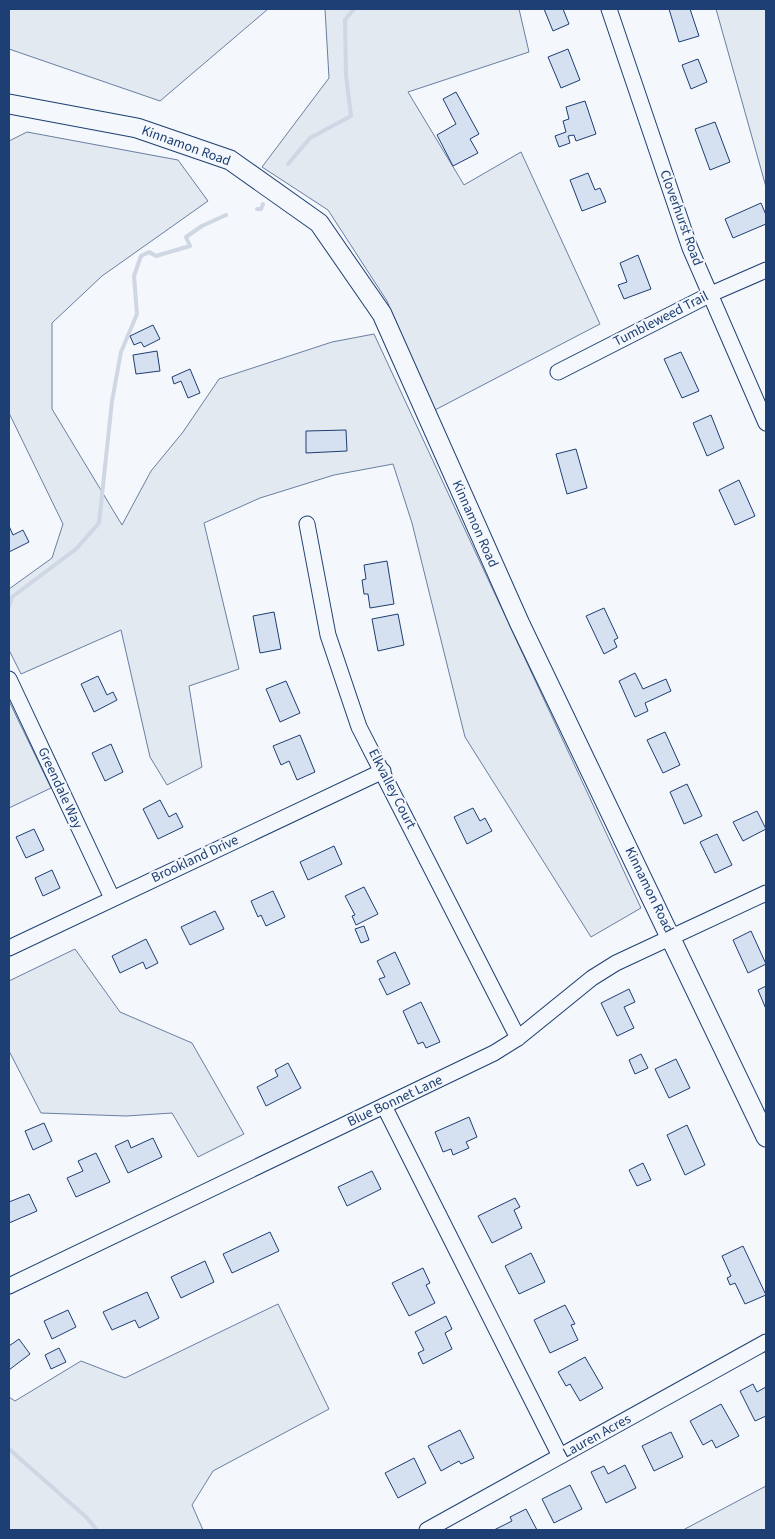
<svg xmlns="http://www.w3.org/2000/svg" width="775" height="1539" font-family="'Source Sans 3',sans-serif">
<rect width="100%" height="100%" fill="#f4f7fb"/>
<!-- green -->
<g fill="#e3e9f0" stroke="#687fa3">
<path d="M9 9H268L160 101 9 49Z"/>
<path d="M325 9H519L529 52 408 92 464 185 521 152 600 324 433 411 387 301 328 210 262 167 329 78Z"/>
<path d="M716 9H766V187Z"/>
<path d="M27 132 178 160 208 201 102 276 52 323V409L122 525 151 471 183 432 219 379 332 342 374 334 641 908 591 937 465 737 412 523 393 464 334 475 260 498 204 523 239 669 189 686 202 767 167 785 150 757 121 630 21 674 9 650V589L52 558 63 524 9 413V141Z"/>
<path d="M9 701 51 788 9 808Z"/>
<path d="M75 949 120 1012 192 1043 244 1134 198 1157 172 1113 126 1116 41 1113 9 1051V981Z"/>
<path d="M278 1304 329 1409 213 1471 192 1505 203 1530H9V1397L15 1401 81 1361 125 1378Z"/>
<path d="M766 1486V1530H683Z"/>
</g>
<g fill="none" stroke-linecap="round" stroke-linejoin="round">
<!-- stream -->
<g stroke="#cfd7e4" stroke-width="4">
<path d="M288 164 310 138 351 116 346 75 345 20 354 9"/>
<path d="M257 209H261L263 204"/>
<path d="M9 606 12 597 76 549 99 523 112 401 121 352 137 314 134 276 141 256 149 252 156 256 190 246 186 237 202 226 226 215"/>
<path d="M9 1449 86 1517 97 1530"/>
</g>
</g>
<!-- building -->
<g fill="#d5e0f0" stroke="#1d3f73">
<path d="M544 9H563L569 24 553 31Z"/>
<path d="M669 9H690L699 36 679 42Z"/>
<path d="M568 49 580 80 561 88 548 57Z"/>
<path d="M698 59 707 82 691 89 682 65Z"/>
<path d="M456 92 479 134 470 139 478 153 453 166 437 135 456 124 443 99Z"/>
<path d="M585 101 596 134 576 141 574 135 568 136 570 143 559 147 555 136 566 132 563 121 569 119 566 107Z"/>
<path d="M715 122 730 162 710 170 695 129Z"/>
<path d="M588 173 595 190 600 188 606 202 582 211 570 180Z"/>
<path d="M761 203 766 215V224L733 238 725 219Z"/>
<path d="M638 255 651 289 624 299 618 285 627 282 620 263Z"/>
<path d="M153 325 160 339 144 347 141 342 134 345 130 336Z"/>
<path d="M157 351 160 371 136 374 133 355Z"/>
<path d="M681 352 699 391 682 398 664 359Z"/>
<path d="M190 369 200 393 188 398 181 381 174 384 172 377Z"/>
<path d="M711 415 724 448 707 456 693 423Z"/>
<path d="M346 430 347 451 306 453V431Z"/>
<path d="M576 449 587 488 567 494 556 454Z"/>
<path d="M739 480 755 516 735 525 719 490Z"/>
<path d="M9 526 13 535 23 530 29 542 9 552Z"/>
<path d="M387 561 394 604 370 608 368 594H364L362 580 366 579 364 565Z"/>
<path d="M604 608 618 638 614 640 617 647 604 654 586 616Z"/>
<path d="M274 612 281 649 260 653 253 616Z"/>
<path d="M398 614 404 645 378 651 372 619Z"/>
<path d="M635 673 643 689 666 679 671 691 645 703 648 711 635 717 619 681Z"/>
<path d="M98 676 107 695 113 692 117 700 94 712 81 684Z"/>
<path d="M286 681 300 713 280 722 266 689Z"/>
<path d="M665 732 680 765 663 773 647 740Z"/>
<path d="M300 735 315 772 297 780 289 761 281 765 273 746Z"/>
<path d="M111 744 123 772 105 781 92 753Z"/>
<path d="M687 784 702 816 684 824 670 792Z"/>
<path d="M160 800 169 817 176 813 183 827 158 839 143 809Z"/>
<path d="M473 808 480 821 485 818 492 831 467 844 454 817Z"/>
<path d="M757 811 766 829 743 841 733 822Z"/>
<path d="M34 829 44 850 26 858 16 837Z"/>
<path d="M717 834 732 865 715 873 700 842Z"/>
<path d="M334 846 342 864 308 880 300 862Z"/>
<path d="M52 870 60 888 43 896 35 878Z"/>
<path d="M364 887 378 914 356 925 352 916 355 915 345 896Z"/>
<path d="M273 891 285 917 266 926 261 915 258 917 251 901Z"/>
<path d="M215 911 224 929 190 945 181 927Z"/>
<path d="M364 926 369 940 361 943 355 929Z"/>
<path d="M751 931 766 964 748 973 733 940Z"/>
<path d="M146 939 158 963 146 969 143 962 120 973 112 956Z"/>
<path d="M395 952 410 984 387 995 379 979 385 977 377 961Z"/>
<path d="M766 986V1009L758 990Z"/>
<path d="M629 989 635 1002 624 1007 634 1028 617 1036 601 1003Z"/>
<path d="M421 1002 440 1042 426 1048 423 1042 418 1044 403 1011Z"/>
<path d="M641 1054 648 1068 635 1074 629 1060Z"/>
<path d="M676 1059 690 1088 669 1098 655 1069Z"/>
<path d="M288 1063 301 1088 266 1106 257 1087 278 1076 275 1070Z"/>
<path d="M469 1117 477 1137 466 1142 469 1148 453 1155 451 1149 443 1152 435 1132Z"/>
<path d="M44 1123 52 1141 33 1150 25 1131Z"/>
<path d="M687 1125 705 1165 685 1175 667 1135Z"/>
<path d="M153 1138 162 1157 128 1173 115 1146 128 1140 131 1148Z"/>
<path d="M96 1153 110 1182 76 1197 67 1178 83 1171 78 1161Z"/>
<path d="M643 1163 651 1180 637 1186 629 1170Z"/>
<path d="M372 1171 381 1189 347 1206 338 1187Z"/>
<path d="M29 1194 37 1211 9 1223V1202Z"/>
<path d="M515 1198 520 1207 514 1210 522 1228 492 1243 478 1216Z"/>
<path d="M270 1232 279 1251 232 1273 223 1254Z"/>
<path d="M743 1246 766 1295 745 1304 735 1283 730 1285 727 1278 731 1276 722 1256Z"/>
<path d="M531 1253 545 1282 519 1294 505 1266Z"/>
<path d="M205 1261 214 1282 181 1298 171 1277Z"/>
<path d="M423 1268 430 1283 426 1285 435 1303 409 1316 392 1283Z"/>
<path d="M147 1292 159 1318 139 1328 135 1320 112 1330 103 1312Z"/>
<path d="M565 1305 575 1324 571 1325 578 1340 550 1353 534 1320Z"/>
<path d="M68 1310 76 1327 52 1339 44 1321Z"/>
<path d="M446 1316 452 1329 445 1333 452 1349 423 1364 418 1353 424 1350 415 1332Z"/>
<path d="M19 1339 30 1354 9 1370V1346Z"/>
<path d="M59 1348 66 1362 51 1369 45 1355Z"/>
<path d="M585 1357 603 1388 580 1401 570 1384 566 1386 558 1372Z"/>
<path d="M753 1384 757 1392 766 1387V1416L755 1421 740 1391Z"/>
<path d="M721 1404 739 1436 716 1448 712 1440 703 1445 690 1421Z"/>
<path d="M460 1430 474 1458 461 1464 459 1461 441 1471 428 1446Z"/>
<path d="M671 1432 683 1457 654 1471 642 1446Z"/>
<path d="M414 1458 426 1483 398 1498 385 1473Z"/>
<path d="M625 1465 636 1488 606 1503 591 1472 604 1466 608 1474Z"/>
<path d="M570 1485 582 1509 554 1523 542 1499Z"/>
<path d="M526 1509 537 1530H494L512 1521 510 1517Z"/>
</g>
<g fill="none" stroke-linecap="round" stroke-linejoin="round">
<!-- minor casing -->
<g stroke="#1d3f73" stroke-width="17">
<g id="minor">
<path d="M609 9 690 248 766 423"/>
<path d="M558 372 711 294 766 270"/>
<path d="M307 524 328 635 359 727 518 1038"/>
<path d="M9 679 112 898"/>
<path d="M9 948 383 771"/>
<path d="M384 1106 560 1456"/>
<path d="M9 1286 494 1053 518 1038 592 978 616 963 766 893"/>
<path d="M427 1530 766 1342"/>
</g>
</g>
<!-- major casing -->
<g stroke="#1d3f73" stroke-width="21">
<path id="major" d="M9 104 137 128 230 160 319 223 382 314 520 624 766 1137"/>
</g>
<!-- minor -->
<use href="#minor" stroke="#f4f7fb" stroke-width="15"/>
<!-- major -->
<use href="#major" stroke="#f4f7fb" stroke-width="19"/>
</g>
<g text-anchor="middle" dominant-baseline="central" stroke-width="4" stroke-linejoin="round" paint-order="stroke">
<!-- street labels -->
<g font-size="14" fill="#1d3f73" stroke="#f4f7fb">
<text transform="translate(186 146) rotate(20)">Kinnamon Road</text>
<text transform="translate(681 218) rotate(70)">Cloverhurst Road</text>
<text transform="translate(661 319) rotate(-27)">Tumbleweed Trail</text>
<text transform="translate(475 524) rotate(66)">Kinnamon Road</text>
<text transform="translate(60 788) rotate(65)">Greendale Way</text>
<text transform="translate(392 789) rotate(63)">Elkvalley Court</text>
<text transform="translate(195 859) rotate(-25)">Brookland Drive</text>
<text transform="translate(649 890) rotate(64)">Kinnamon Road</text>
<text transform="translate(395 1101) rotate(-25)">Blue Bonnet Lane</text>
<text transform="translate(597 1436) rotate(-29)">Lauren Acres</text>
</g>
</g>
<!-- border -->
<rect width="775" height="1539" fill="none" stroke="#1d3f73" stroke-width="20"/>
</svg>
